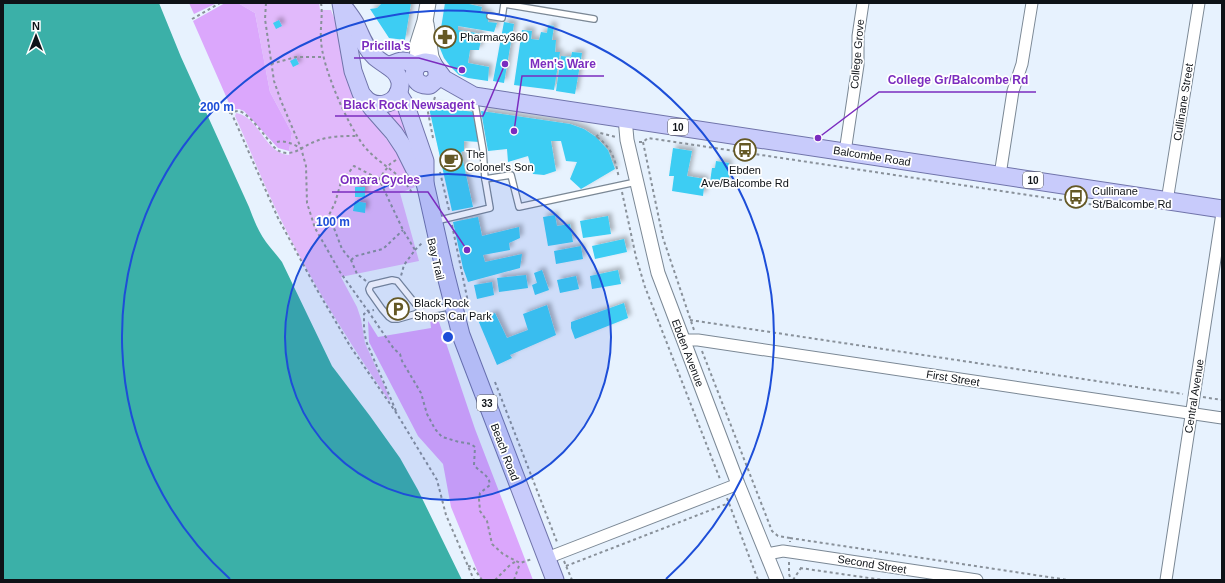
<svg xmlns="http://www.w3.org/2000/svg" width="1225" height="583" font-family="Arial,sans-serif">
<defs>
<filter id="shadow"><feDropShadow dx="3.5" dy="-3.5" stdDeviation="2" flood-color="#0004"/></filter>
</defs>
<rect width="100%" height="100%" fill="#e7f2fe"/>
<!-- green -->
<g fill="#e1b9fb">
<path d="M238 3H319L320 10H331L339 31 354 97 405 163 415 187 400 193 419 261 341 277 357 307 361 319 365 343 388 394 390 402C352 347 316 290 286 230 267 193 252 154 235 116L236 113C260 117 264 153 289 155V151L292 133 270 92 255 13Z"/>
<path d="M398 105 416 149 383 108Z"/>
</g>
<!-- forest -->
<g fill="#dba7fc">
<path d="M189 3H217L194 14Z"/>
<path d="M225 3H238L255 13 270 92 292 133 289 151 278 148 244 111 239 109 232 110 193 21Z"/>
<path d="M430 319H438L475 429 533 580H481L451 507 443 464 418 436 369 342 368 321 378 337 431 328Z"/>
</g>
<!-- water -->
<path fill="#3bb0a8" d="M3 3H159L181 57 249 207C254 220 258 231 266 242 271 249 277 255 282 262L332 366 370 416 400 458 418 490 462 580H3Z"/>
<!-- building -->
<g fill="#3ccdf3" filter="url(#shadow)">
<path d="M382 3H411L405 40 389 38 370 9 377 8Z"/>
<path d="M445 3H469V4L482 7 481 11 489 14 488 22 497 23 494 32 458 26V30L482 34 479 50H470L468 63 489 67 488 81 468 78 459 75 450 66 444 58 439 46V41Z"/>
<path d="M279 20 282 26 276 29 273 23Z"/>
<path d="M504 22 514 24 504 83 493 81Z"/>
<path d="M548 25 554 26 552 40H556L555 52H560L554 90 514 85 522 30 532 31 531 39 539 40 541 32 547 33Z"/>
<path d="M572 52 582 53 575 94 556 91 561 56 571 57Z"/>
<path d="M296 58 299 64 293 67 290 61Z"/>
<path d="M431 106 473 112 474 122 477 123 480 142 464 141V151L461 152 473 207 452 211 429 108Z"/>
<path d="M481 111 570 124 584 129 596 137 608 150 615 169 581 189 570 179 577 162 566 161 561 141H551L556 171 544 175 533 174 528 156 508 162 507 149 488 151Z"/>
<path d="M673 148 692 151 687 176 705 179 703 196 672 191 674 176H669Z"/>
<path d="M716 161 729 163 728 170H730L728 184 710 182 712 168H715Z"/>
<rect x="355" y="187" width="10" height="10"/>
<path d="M355 201 366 203 365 213 353 211Z"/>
<path d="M555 215 557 226 570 224 573 242 548 246 543 217Z"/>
<path d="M608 216 611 234 583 238 580 221Z"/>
<path d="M478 217 482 236 519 227 520 238 509 243 510 250 483 255 485 262 522 254 520 268 468 282 463 268 453 222Z"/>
<path d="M624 239 627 252 595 259 592 246Z"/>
<path d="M581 246 583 259 556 264 554 251Z"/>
<path d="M542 270 549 290 535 295 532 285 537 283 534 273Z"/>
<path d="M618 270 621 284 592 289 590 276Z"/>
<path d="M526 275 528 288 499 292 497 278Z"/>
<path d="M576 276 579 289 560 293 557 280Z"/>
<path d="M492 282 494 295 477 299 474 285Z"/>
<path d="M624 303 628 318 575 339 571 328V322Z"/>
<path d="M547 305 556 335 510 355 512 358 497 365 478 320 495 313 507 338 528 330 523 314Z"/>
</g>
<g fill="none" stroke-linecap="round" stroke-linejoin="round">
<!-- service casing -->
<g stroke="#7b8895" stroke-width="8">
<g id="service">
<path d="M490 16 502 18 504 4 594 19"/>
<path d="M485 179 511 175 519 207 636 182"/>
<path d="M436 221 490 208 485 179 483 150 474 98"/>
<path d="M422 312 397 281 392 280 371 285 369 289 370 292 382 309 389 317 392 319H398L422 312 453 306"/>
</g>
</g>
<!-- minor casing -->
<g stroke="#7b8895" stroke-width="13">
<g id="minor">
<path d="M845 152 858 65V36L863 3"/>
<path d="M1000 175 1013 91 1022 64 1032 3"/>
<path d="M1167 201 1199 3"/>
<path d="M683 340H698L1222 418"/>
<path d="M767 554 783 551 797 553 977 580"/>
<path d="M547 558 738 484"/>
<path d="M1166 580 1222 213"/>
</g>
</g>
<!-- tertiary casing -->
<g stroke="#7b8895" stroke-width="15">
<path id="tertiary" d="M625 118 627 140 658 273 738 484 777 580"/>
</g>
<!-- secondary casing -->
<g stroke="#7b8895" stroke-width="17">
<g id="secondary">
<path d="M426 24 431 57 435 66"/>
<path d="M417 66 418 43 425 21 428 3"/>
</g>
</g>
<!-- primary casing -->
<g stroke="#7074aa" stroke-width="19">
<g id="primary">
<path d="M341 3 353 71 361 93 372 108 394 133 404 148 414 168 425 183"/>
<path d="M346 10C349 14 352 18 355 23 361 35 364 47 375 57 384 65 398 69 400 82 402 103 377 112 364 97"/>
<path d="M388 66C399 61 406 57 416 68"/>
<path d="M437 71V79L430 85C416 87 410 75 418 64L425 62 432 63 444 79 474 96 1222 209"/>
<path d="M398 93 406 106 425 161V183L444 268 461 335 555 580"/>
</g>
</g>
<!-- path -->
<g stroke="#89919a" stroke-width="2" stroke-dasharray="3 3" stroke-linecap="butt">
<path d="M266 3 265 19 274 81 281 101 301 148 306 166 307 203 315 228 340 272 368 311 374 310"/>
<path d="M321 3C323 15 320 27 321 40 322 67 347 124 364 146 378 164 402 173 412 193"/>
<path d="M192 19 220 3"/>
<path d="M271 64 296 57H323"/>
<path d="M435 97 433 103 468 109"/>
<path d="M231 112 278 218 316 288 350 346 397 414 437 480 446 515 474 580"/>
<path d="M229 113C232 112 235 111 239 111 249 113 267 139 274 147 278 151 282 153 288 153 297 153 305 145 314 142 327 136 343 136 357 136"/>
<path d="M596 137 600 133 616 137"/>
<path d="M597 137C613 149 615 160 619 178"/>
<path d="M433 138 427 107 433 103"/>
<path d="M277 142C284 140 294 144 300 148"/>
<path d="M639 142H643L648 138 1108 207"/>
<path d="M643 142 663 238 694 330"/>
<path d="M396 160 390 164 379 179 403 230 415 250 404 265 401 276"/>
<path d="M440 172 449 210"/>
<path d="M622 192 636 257 645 287 720 479"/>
<path d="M452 225 468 302"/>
<path d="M415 250 423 242"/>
<path d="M351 260 356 256 383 249 403 230"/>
<path d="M366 281 357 274 351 260 342 249 329 215 335 203 341 182 354 166 379 179"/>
<path d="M690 320 1183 394"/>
<path d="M702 351 772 531 778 536 790 538V542"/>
<path d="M495 382 557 542"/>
<path d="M1203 397 1222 400"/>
<path d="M396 411 366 341 364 329V314L368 311 394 349 400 354 402 361 421 393 427 414 435 429 442 437 446 438 459 442 471 444 475 447 474 465C480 473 489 474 490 485L480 493 479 499 480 511 487 521 492 544 503 554 516 561 520 563 532 559"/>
<path d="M727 498 758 580"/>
<path d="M790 538 1068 580"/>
<path d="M564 561 572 580"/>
<path d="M789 562V574L791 580"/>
<path d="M468 566 473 567 482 580"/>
<path d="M566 566 729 503"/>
<path d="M800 568 883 580"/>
<path d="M495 580 509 566 516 561"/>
<path d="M514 580 520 563"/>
<path d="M793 580 801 568"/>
</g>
<!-- service -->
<use href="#service" stroke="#fff" stroke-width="5.5"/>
<!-- minor -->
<use href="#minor" stroke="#fff" stroke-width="11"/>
<!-- tertiary -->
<use href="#tertiary" stroke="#fff" stroke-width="13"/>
<!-- secondary -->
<use href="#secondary" stroke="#fff" stroke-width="15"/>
<!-- primary -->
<use href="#primary" stroke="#c8cbfb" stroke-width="17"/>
</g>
<!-- distance rings -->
<circle cx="448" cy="337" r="163" fill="#1d4ed8" fill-opacity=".12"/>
<g fill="none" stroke="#1d4ed8" stroke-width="2">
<circle cx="448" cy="337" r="163"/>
<path d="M230 579A326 326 0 1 1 666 579"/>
</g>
<!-- icons -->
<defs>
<g id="pharmacy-ring" transform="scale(1.15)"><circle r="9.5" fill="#fff" stroke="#645825" stroke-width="1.5"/><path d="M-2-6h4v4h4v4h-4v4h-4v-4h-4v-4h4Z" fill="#645825"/></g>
<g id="bus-ring" transform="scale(1.15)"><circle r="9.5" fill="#fff" stroke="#645825" stroke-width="1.5"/><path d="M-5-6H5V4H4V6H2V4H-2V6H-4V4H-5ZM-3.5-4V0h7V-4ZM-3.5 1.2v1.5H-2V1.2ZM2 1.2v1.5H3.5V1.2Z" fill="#645825"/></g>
<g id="cafe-ring" transform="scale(1.15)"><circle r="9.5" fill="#fff" stroke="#645825" stroke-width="1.5"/><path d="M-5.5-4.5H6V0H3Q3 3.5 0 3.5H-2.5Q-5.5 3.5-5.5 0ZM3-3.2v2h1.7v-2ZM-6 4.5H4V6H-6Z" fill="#645825"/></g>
<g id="parking-ring" transform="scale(1.15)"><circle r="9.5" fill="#fff" stroke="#645825" stroke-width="1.5"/><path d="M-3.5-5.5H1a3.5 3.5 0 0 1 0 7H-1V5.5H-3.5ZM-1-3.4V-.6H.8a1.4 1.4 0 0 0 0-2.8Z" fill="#645825"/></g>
</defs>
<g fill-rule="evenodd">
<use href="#pharmacy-ring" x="445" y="37"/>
<use href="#bus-ring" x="745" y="150"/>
<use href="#cafe-ring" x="451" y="160"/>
<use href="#bus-ring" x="1076" y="197"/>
<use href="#parking-ring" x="398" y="309"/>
</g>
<g text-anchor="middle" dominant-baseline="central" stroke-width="3.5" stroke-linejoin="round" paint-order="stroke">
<!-- shield labels -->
<g fill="#fff" stroke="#56595d" stroke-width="1">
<rect x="668" y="119" width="20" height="16" rx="3"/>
<rect x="1023" y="172" width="20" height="16" rx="3"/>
<rect x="477" y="395" width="20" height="16" rx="3"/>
</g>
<g font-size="10" font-weight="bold" fill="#0e1217">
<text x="678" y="127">10</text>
<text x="1033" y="180">10</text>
<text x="487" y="403">33</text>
</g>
<!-- poi labels -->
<g font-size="11" fill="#0e1217" stroke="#fff" text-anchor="start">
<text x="460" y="37">Pharmacy360</text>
<text x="466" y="154">The<tspan x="466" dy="13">Colonel's Son</tspan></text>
<text x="745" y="170" text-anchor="middle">Ebden<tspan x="745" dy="13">Ave/Balcombe Rd</tspan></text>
<text x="1092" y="191">Cullinane<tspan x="1092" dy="13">St/Balcombe Rd</tspan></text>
<text x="414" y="303">Black Rock<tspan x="414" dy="13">Shops Car Park</tspan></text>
</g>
<!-- street labels -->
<g font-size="11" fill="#0e1217" stroke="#fff">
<text transform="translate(857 54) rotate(-85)">College Grove</text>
<text transform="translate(1183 102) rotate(-81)">Cullinane Street</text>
<text transform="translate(872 156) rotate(9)">Balcombe Road</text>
<text transform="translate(436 259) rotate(77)">Bay Trail</text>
<text transform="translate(688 353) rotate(69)">Ebden Avenue</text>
<text transform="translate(953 378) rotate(9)">First Street</text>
<text transform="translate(1194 396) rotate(-81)">Central Avenue</text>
<text transform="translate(505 452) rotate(69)">Beach Road</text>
<text transform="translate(872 564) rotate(9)">Second Street</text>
</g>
</g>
<circle cx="448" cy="337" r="6" fill="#1d4ed8" stroke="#fff" stroke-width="2"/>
<g font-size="12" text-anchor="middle" font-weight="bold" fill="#1d4ed8" stroke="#fff" stroke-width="3.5" stroke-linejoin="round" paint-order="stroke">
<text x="217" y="111">200 m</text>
<text x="333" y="226">100 m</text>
</g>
<!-- callouts -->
<path fill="none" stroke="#7b2cbf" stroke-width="1.5" d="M462 70L419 58H354M514 131L522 76H604M818 138L879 92H1036M505 64L483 116H335M467 250L428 192H332"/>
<g fill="#7b2cbf" stroke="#fff" stroke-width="1.5">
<circle cx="462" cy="70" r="4"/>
<circle cx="514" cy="131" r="4"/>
<circle cx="818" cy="138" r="4"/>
<circle cx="505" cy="64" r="4"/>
<circle cx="467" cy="250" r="4"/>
</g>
<g font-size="12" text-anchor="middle" font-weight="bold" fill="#7b2cbf" stroke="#fff" stroke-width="3.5" stroke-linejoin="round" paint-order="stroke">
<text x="386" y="50">Pricilla's</text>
<text x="563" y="68">Men's Ware</text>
<text x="958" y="84">College Gr/Balcombe Rd</text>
<text x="409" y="109">Black Rock Newsagent</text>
<text x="380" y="184">Omara Cycles</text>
</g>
<!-- border -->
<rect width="1225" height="583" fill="none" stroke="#0e1217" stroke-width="8"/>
<!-- north arrow -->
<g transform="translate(36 36)" stroke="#ffffff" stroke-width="3" paint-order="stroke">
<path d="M0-3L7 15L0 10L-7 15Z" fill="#0e1217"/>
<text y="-6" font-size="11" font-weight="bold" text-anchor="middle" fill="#0e1217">N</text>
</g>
</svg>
